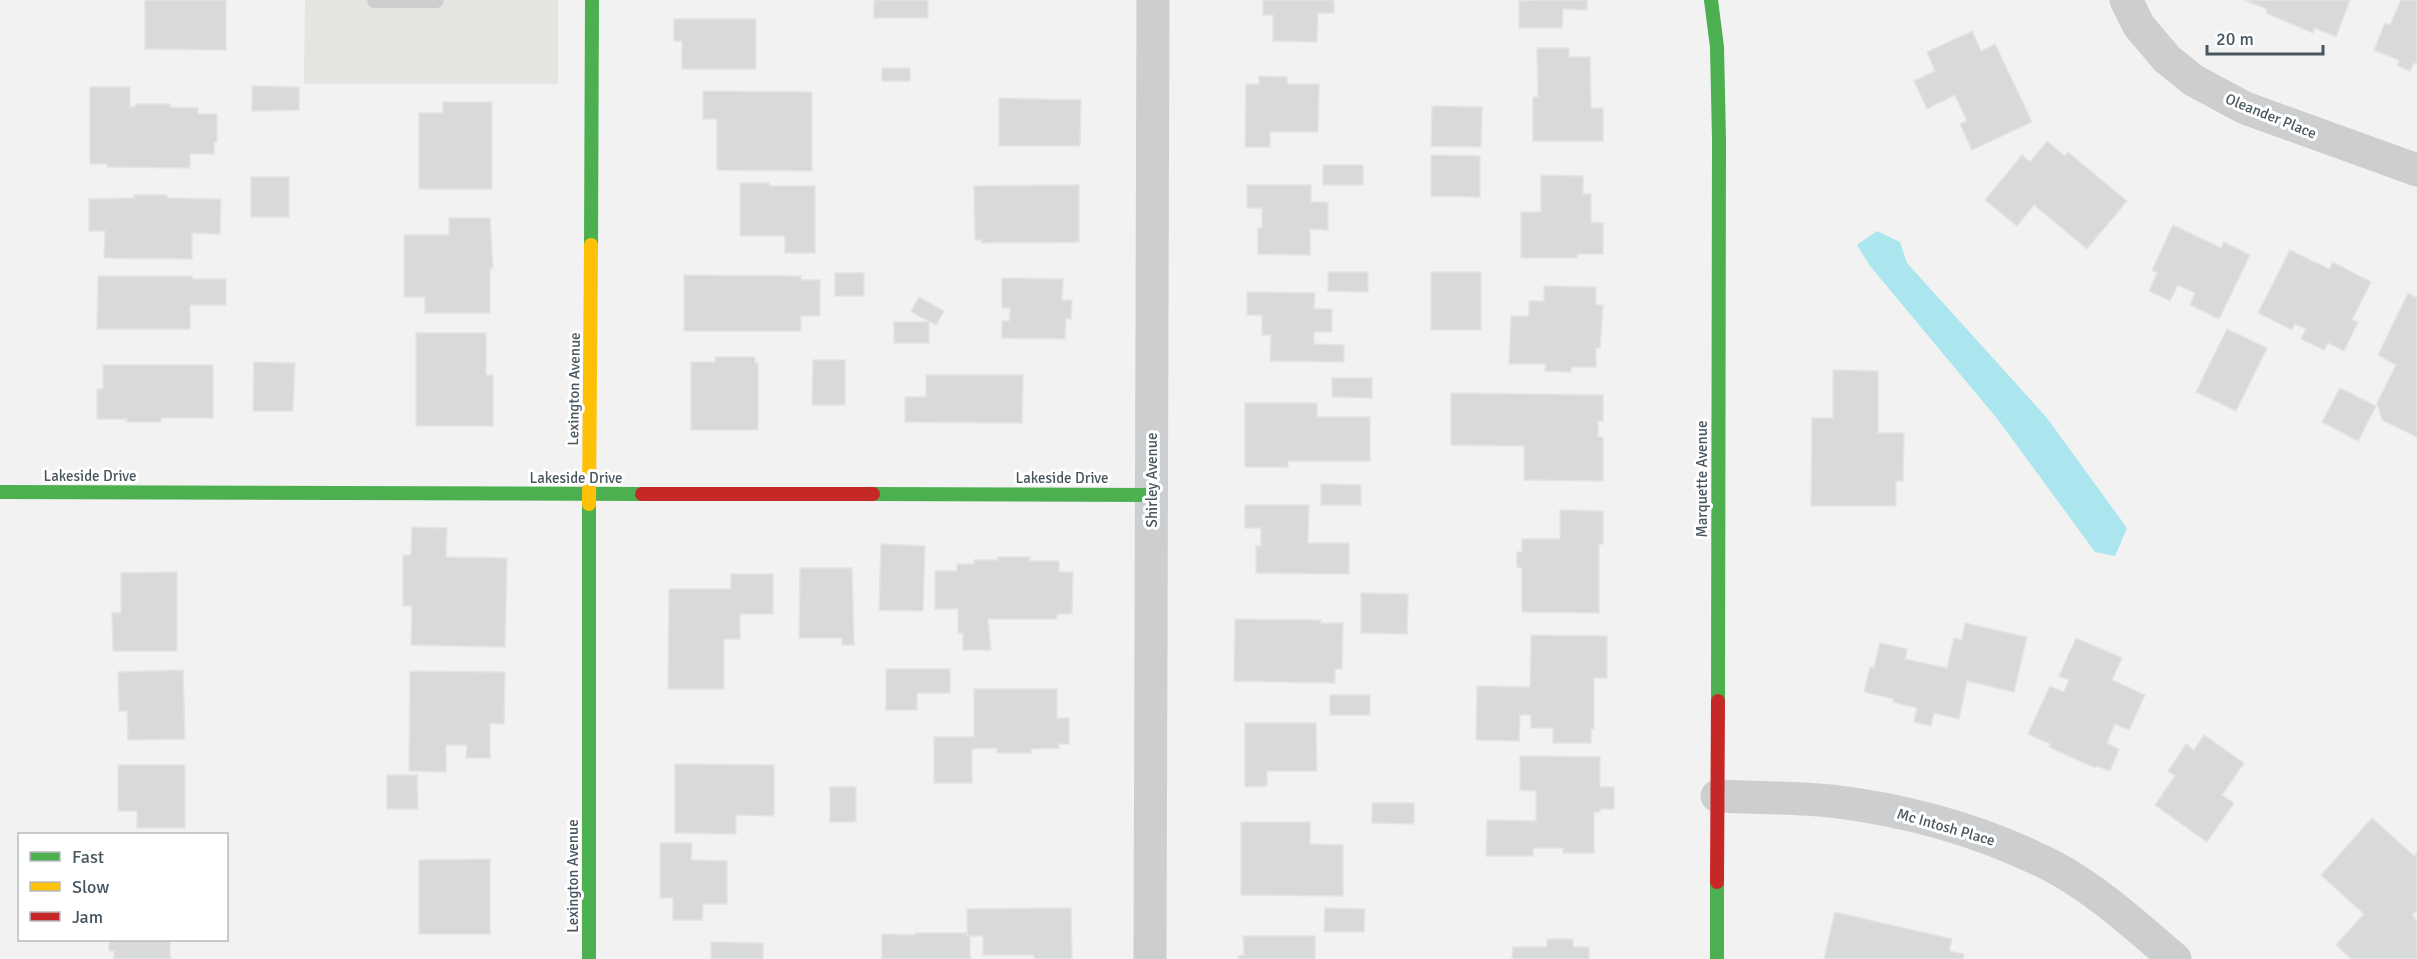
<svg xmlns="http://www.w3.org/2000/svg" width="2417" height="959" font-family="Signika,sans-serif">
<rect width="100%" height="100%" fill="#f2f2f2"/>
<!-- commercial -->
<path fill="#e6e4e0" d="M305 0H558V84H304Z"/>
<!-- water -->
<path fill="#abe6ee" d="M1877 231 1900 242 1907 263 2047 418 2127 528 2115 556 2095 552 1999 421 1870 266 1857 245Z"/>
<!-- building -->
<g fill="#d8dada" stroke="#e3e4e5" stroke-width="1.5">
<path d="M145 0H226V50L145 49Z"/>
<rect x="874" y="0" width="54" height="18"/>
<path d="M1263 0H1334V13H1318L1317 42 1273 41V15H1263Z"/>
<path d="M1534 0H1587V10L1563 9 1562 28H1519V1Z"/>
<path d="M2244 0H2350L2336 37 2315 28 2313 33 2266 13 2267 9Z"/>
<path d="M2401 0H2417V64L2414 63 2410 71 2398 66 2399 60 2374 50 2385 23 2390 25Z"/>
<path d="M674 19H756V69H682V41H674Z"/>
<path d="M1972 31 1981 51 1995 44 2032 122 1972 150 1960 124 1967 121 1955 95 1927 109 1914 81 1935 71 1927 52Z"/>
<path d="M1537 48H1569V57H1590L1591 108H1603V141H1533V97H1538Z"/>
<rect x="882" y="68" width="28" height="13"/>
<path d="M1259 76 1287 77V84H1319L1318 132H1270V147H1245L1246 84H1259Z"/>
<path d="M252 86 299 87V110L252 111Z"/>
<path d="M90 87H130V107H135L136 104H170V107L198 108V114H217V142H214V154H190V168L107 167V164H90Z"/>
<path d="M703 91 812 92V171L717 170V119H703Z"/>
<path d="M999 98 1081 100 1080 146H999Z"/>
<path d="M443 102H492V189H419V113H443Z"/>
<path d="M1432 106 1482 107 1481 147 1431 146Z"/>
<path d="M2047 141 2065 156 2068 152 2127 201 2087 249 2034 205 2017 226 1985 200 2022 155 2030 162Z"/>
<path d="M1431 155 1480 156V197L1431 196Z"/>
<rect x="1323" y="165" width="40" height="20"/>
<path d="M1541 175 1583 176V194H1591V222L1603 223V254H1577V258H1521V212H1541Z"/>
<rect x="251" y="177" width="38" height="40"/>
<path d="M740 183H769V186H815V253H785V236H740Z"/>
<path d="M1079 185V242L981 243V240H975L974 186Z"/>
<path d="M1247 185H1311V202H1328V230L1310 229V255L1258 254V228H1262V208H1247Z"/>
<path d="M134 195H167V198L221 199 220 234 192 233V259L104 258 105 231H89V199L134 198Z"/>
<path d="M449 218H490L493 268H490V313H425V297H404V235H449Z"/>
<path d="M2173 225 2221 248 2224 242 2250 255 2219 319 2190 305 2195 293 2178 285 2170 301 2149 291 2157 273 2152 270Z"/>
<path d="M2290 250 2329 269 2333 262 2371 282 2352 320 2358 322 2344 351 2328 343 2324 350 2301 339 2306 329 2295 324 2292 330 2258 313Z"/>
<path d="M1328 272H1368V292L1328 291Z"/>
<rect x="1431" y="272" width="50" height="58"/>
<rect x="835" y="273" width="29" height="23"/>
<path d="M684 275 801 276V280H820V316H801V331H684Z"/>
<path d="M98 276H192V279H226V305H190V329H97Z"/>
<path d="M1002 278 1063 279 1062 300H1072L1071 319 1066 318 1065 339 1002 338V321H1009L1010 308H1002Z"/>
<path d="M1544 286 1596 287V305H1603L1600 348H1596V367H1571V372L1545 371 1546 364H1509L1511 316H1529V301H1544Z"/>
<path d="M1247 292 1315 293 1314 309H1332V332H1314V344L1344 345V362L1270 361 1271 335H1262V315H1247Z"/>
<path d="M2408 293 2417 298V437L2382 420 2377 403 2396 365 2378 355Z"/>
<path d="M919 297 944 311 936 325 911 312Z"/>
<rect x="894" y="322" width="35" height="21"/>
<path d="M2227 329 2267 348 2236 411 2196 392Z"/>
<path d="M416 333H486V375H493V426H416Z"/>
<path d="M715 357H755V363H758V430H691V362H715Z"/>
<path d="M813 360H845V405H812Z"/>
<path d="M254 362 295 363 293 411H253Z"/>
<path d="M103 365H213V418H161V422H127V419H97V389H103Z"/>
<path d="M1833 370 1878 371V433H1904L1903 481H1896V506H1811L1812 418H1833Z"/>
<path d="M926 375H1023L1022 423 905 422V397H926Z"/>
<path d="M1332 378H1372V398L1332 397Z"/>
<path d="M2340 388 2376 406 2358 441 2322 422Z"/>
<path d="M1451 393 1603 395V421H1598V437H1603V481L1524 480V446L1451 445Z"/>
<path d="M1245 403H1317V417H1370V461H1288V467H1245Z"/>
<path d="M1321 484 1361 485V505H1321Z"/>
<path d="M1245 505H1309L1308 543H1349V574L1256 573V546H1261V528H1245Z"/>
<path d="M1560 510 1603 511V544H1599V613L1522 612V568L1517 567V552H1522V539H1560Z"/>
<path d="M412 527 447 528 446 557 507 558 505 647 411 645 412 606H403V555H411Z"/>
<path d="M881 544 925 546 923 611 879 610Z"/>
<path d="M997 557H1030V561H1059V572H1073L1072 614H1057V619H988L991 650H963V633H958V609H935V571H957V564H974V560H997Z"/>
<path d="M800 568H852L854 645H842V638H799Z"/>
<path d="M177 572V651H113L112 613H121V573Z"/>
<path d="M731 574H773V614H740V639H724V689H668L669 589H731Z"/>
<path d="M1361 593 1408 594 1407 634 1361 633Z"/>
<path d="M1235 619 1321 620V623H1343L1342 669H1335V683L1234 681Z"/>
<path d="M1965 623 2027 637 2014 692 1967 681 1959 719 1934 713 1931 726 1914 722 1917 708 1893 702 1894 699 1864 692 1870 667 1874 668 1880 643 1907 649 1905 659 1947 668 1954 638 1962 640Z"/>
<path d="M1531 635 1607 636V678H1594V729H1591V743H1553V728H1531V715H1520L1519 741 1476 740 1477 686 1530 687Z"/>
<path d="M2076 638 2122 658 2112 680 2145 695 2129 730 2115 724 2107 743 2119 749 2110 771 2097 766 2095 768 2049 747 2050 744 2028 734 2050 686 2064 692 2069 680 2059 676Z"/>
<path d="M886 669H950V693H917V710H886Z"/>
<path d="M183 670 185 739 128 740 127 711H119L118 672Z"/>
<path d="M410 671 505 672 504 724 490 723V758H466L467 745H446V772L409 771Z"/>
<path d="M974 689H1057V718H1069V744H1059V748L1031 749V753H997V748L972 749V783H934V737H974Z"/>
<rect x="1330" y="695" width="40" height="20"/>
<path d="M1245 723H1316L1317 771H1267V786L1245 787Z"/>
<path d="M2204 735 2244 763 2222 795 2234 803 2207 842 2155 805 2175 776 2168 771 2186 744 2194 750Z"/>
<path d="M1520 756 1600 757V787H1614V809H1600V812H1594V853H1563V848H1533V856H1486L1487 820 1536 821V791L1520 790Z"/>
<path d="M675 764 774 765V816L736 815V834L675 833Z"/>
<path d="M118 765H185V828H137V811H118Z"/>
<path d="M387 775H417L418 809H387Z"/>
<rect x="830" y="787" width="26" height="35"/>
<path d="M1372 803H1414V824L1372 823Z"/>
<path d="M2372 818 2414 856 2417 853V910L2412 915 2417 920V959H2351L2336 945 2364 914 2321 875Z"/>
<path d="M1241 822H1310V844L1343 845V896L1241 895Z"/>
<path d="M660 843H692L691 860 727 861V904H703L702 920H673V898H660Z"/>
<path d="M490 859V934H419V860Z"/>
<path d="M1071 908 1072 959H1034V955H983V936H967V909Z"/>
<path d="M1325 908 1365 909 1364 932H1324Z"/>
<path d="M1835 912 1952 939 1949 951 1964 954 1963 959H1824Z"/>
<path d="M915 933H967V936H970V959H882V934L915 935Z"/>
<path d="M1243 936H1315V959H1238V956L1244 955Z"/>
<path d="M1547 939H1573V947H1589V959H1512L1513 947H1547Z"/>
<path d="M109 940H170V959H114V951H109Z"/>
<path d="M711 942 763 943V959H711Z"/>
</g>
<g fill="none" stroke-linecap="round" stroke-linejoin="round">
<!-- lane -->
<path stroke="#ccced0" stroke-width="16" d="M375 0H436"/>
<!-- street -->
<g stroke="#ccced0" stroke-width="33">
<path d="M2126 0 2139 26 2167 59 2193 80 2245 108 2417 170"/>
<path d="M1717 796C1755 798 1794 797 1831 801 1907 810 1983 831 2052 866 2096 889 2137 927 2175 959"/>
<path d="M1150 959 1153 0"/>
</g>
<!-- fast -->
<g stroke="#4caf50" stroke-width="14">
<path d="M1711 0 1717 47 1719 140 1718 701"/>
<path d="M591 245 592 0"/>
<path d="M0 492 642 494"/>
<path d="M873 494 1152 495"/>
<path d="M589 504V959"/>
<path d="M1717 959V882"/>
</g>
<!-- slow -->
<path stroke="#ffc107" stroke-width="14" d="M589 504 591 245"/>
<!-- jam -->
<g stroke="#c62828" stroke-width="14">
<path d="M642 494H873"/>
<path d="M1717 882 1718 701"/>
</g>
</g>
<g text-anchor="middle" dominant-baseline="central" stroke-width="6" stroke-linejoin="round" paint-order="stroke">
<!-- street labels -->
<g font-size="15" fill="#48565f" stroke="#fff">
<text transform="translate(2271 116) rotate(22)">Oleander Place</text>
<text transform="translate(574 389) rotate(-89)">Lexington Avenue</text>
<text x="90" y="476">Lakeside Drive</text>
<text x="576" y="478">Lakeside Drive</text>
<text x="1062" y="478">Lakeside Drive</text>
<text transform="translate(1702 479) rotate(-90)">Marquette Avenue</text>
<text transform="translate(1152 480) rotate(-90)">Shirley Avenue</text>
<text transform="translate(1946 827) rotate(16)">Mc Intosh Place</text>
<text transform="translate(573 876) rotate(-90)">Lexington Avenue</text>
</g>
</g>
<!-- legend -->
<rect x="18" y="833" width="210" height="108" fill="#ffffff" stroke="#b6bbbf" stroke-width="1.5"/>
<rect x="30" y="852" width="30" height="9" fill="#4caf50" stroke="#b6bbbf" stroke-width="1.5"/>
<text x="72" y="863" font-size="18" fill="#48565f">Fast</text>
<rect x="30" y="882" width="30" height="9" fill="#ffc107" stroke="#b6bbbf" stroke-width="1.5"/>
<text x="72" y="893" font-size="18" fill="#48565f">Slow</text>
<rect x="30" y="912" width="30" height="9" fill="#c62828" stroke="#b6bbbf" stroke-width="1.5"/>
<text x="72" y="923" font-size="18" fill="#48565f">Jam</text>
<!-- scale -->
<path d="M2207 45v9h116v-9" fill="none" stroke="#48565f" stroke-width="3"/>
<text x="2216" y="45" font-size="18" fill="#48565f" stroke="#ffffff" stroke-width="4.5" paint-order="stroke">20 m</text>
</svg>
